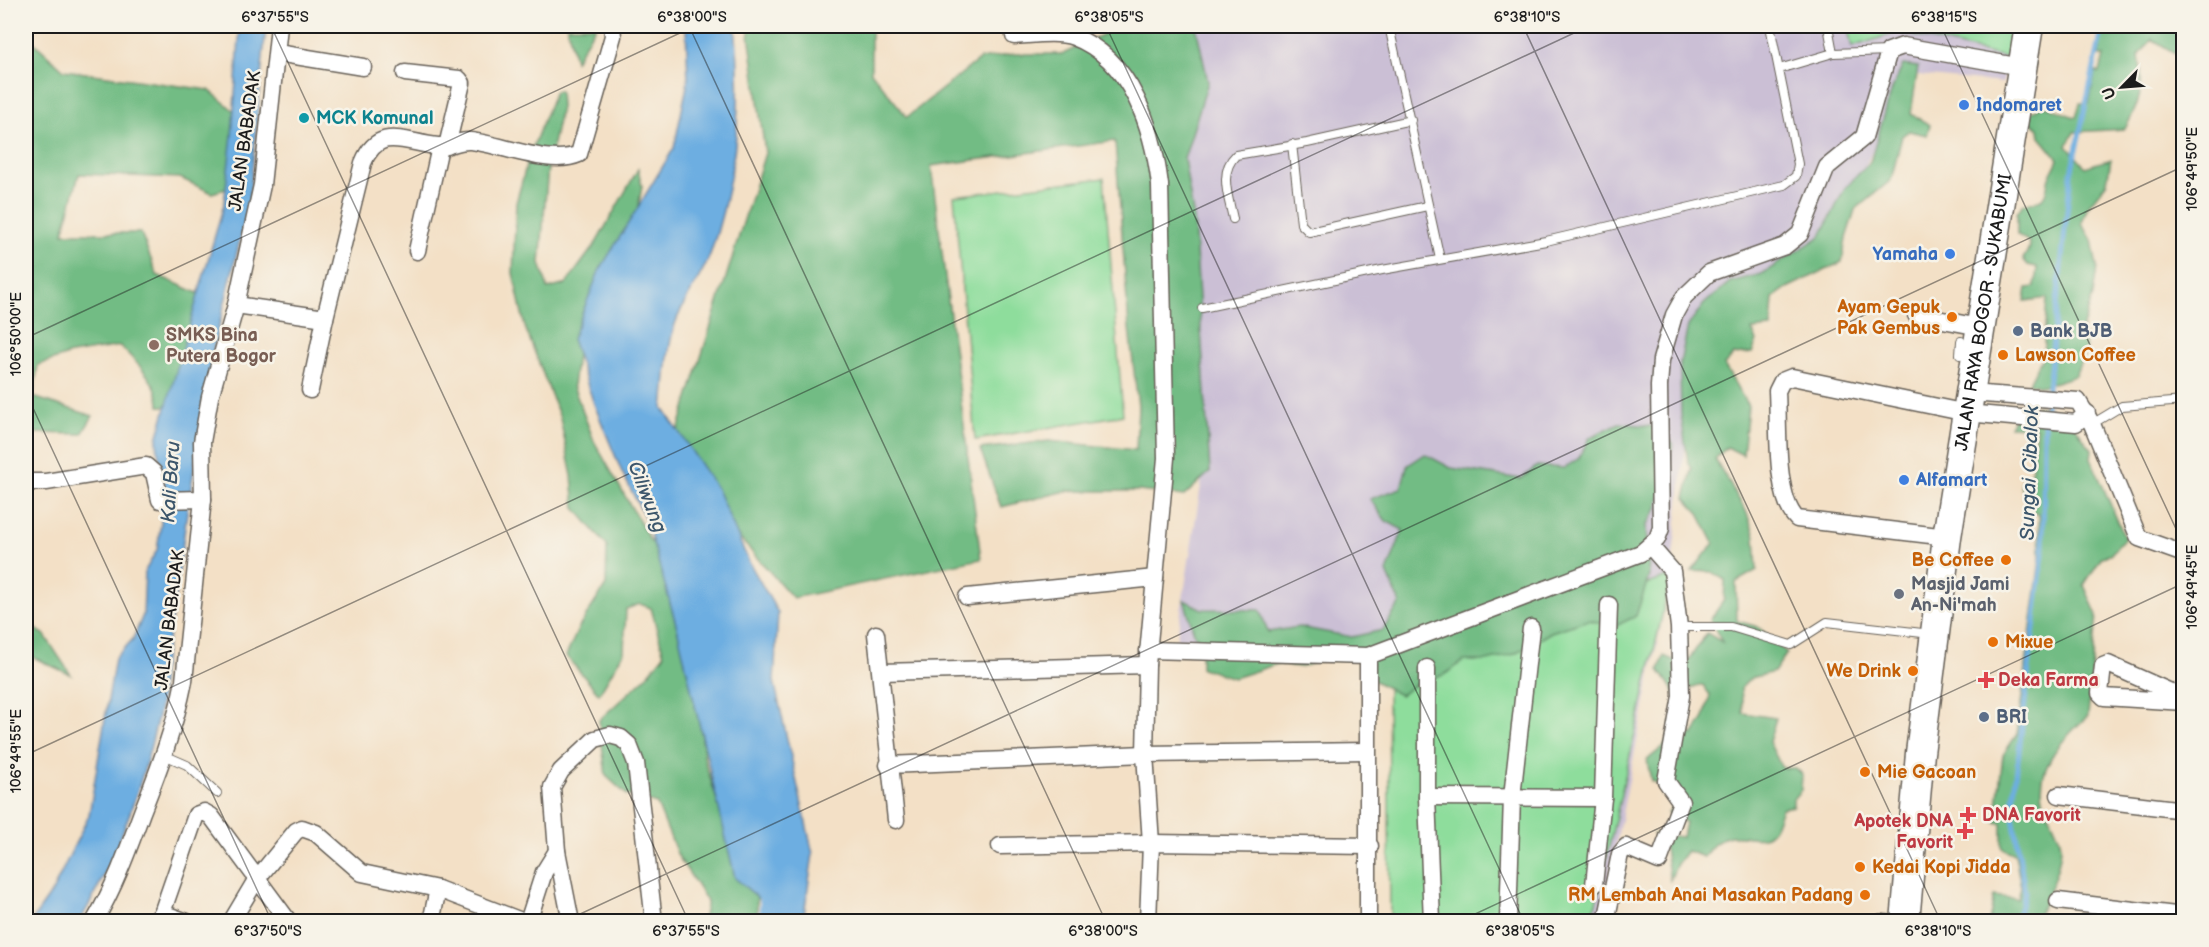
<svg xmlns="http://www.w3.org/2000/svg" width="2209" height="947" font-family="'Balsamiq Sans',sans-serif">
<rect width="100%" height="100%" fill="#f7f3e8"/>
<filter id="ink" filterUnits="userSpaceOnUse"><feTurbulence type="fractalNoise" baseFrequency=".0167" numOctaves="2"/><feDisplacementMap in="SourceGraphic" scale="12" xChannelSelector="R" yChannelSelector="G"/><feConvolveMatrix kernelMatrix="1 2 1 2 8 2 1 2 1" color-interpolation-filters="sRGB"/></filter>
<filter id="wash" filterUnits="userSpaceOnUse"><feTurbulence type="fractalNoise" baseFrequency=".008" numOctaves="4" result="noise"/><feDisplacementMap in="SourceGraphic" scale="24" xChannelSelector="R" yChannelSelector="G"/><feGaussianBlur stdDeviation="1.35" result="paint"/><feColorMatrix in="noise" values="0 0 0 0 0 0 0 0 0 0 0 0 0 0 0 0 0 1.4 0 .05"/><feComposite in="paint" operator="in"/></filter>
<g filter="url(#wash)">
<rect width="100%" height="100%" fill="#f3e0c6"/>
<!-- industrial -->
<path fill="#cbbfd5" d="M1177 26H2011L2003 83 1908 74 1832 238 1698 326 1671 576 1600 921H1412L1389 646 1176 643 1202 479 1174 142Z"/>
<!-- green -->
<g fill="#8edd9c" stroke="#557c5c" stroke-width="1.5">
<path d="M1847 26H2017L2013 59 1898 32 1852 47Z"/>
<path d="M1104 178 1123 415 975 440 954 196Z"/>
<path d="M1671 576 1592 921H1390L1388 684 1399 666Z"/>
</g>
<!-- forest -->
<g fill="#72bc84" stroke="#476c50" stroke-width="1.5">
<path d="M26 26H34L29 38 64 70 209 90 238 114 236 186 212 193 180 178 79 174 63 233H141L157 275 202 295 170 407 159 406C160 383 135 361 120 346L71 354 38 365 33 397 93 416 82 434 26 433Z"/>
<path d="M567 26H596L575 61Z"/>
<path d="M748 26H871V72L907 117 980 59 1015 54H1063L1106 33 1112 26H1196L1208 82 1184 159 1194 219 1210 472 1184 496 1139 491H1066L1001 507 980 449 1049 441 1136 450 1138 406 1129 328 1115 141 931 166 981 559 793 598 669 459 765 153Z"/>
<path d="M2103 26H2183V63L2175 53 2152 39 2139 56C2144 89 2141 100 2125 129L2074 132 2067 146 2085 167 2111 159 2107 182 2087 208 2082 223 2092 240 2097 267 2093 295 2082 329 2086 349 2075 376 2043 386 2029 383 2043 356 2047 298 2025 301 2027 288 2035 287 2037 267 2028 265 2023 259 2030 247 2029 242 2017 234V213L2023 204C2042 202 2046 199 2048 181 2049 175 2056 166 2058 159L2040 137 2039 129 2032 123 2030 113 2043 105C2053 107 2062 114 2076 117L2080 103 2089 104 2095 72H2100L2104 56H2099Z"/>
<path d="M1903 65 1918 67 1911 114 1930 125 1927 135 1909 131 1902 136 1891 180 1855 210 1846 238 1842 262 1787 288 1773 298 1771 328 1752 330 1757 341 1752 353 1734 355 1724 365 1748 406 1743 455 1727 447 1715 459 1746 511 1755 536 1757 570 1736 582 1737 621 1758 627 1787 653 1774 672 1751 678 1741 688 1743 713 1776 718 1769 742 1782 768H1795L1802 775 1801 790 1793 799V806L1782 808C1779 815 1777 825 1773 830 1757 852 1730 815 1704 857L1687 851 1677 864 1670 880 1665 849 1653 834 1682 837 1685 822 1668 813 1679 803 1671 791 1651 781 1647 760 1664 746 1676 728 1693 735 1704 718 1710 695 1703 685 1675 693 1659 670 1664 656 1685 665 1707 633 1722 642 1710 620 1724 600 1725 580 1712 572 1692 571 1714 543 1698 512 1685 498 1692 469 1688 462 1681 415 1680 363 1688 326 1704 304 1730 282 1762 274 1821 236 1845 188 1870 162 1892 89Z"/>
<path d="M555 91H560L561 107 548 167 540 263 548 289 566 284 596 243 638 169 642 186 637 214 581 324 573 386 594 441 651 542 654 541 690 644 705 762 732 848 757 898V921H703L707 901 678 856 657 804 627 795 606 776 599 720 646 677 664 655 651 608 640 604 626 609 624 652 599 694 566 656 579 627 606 585 607 546 575 508 572 476 560 418 525 327 513 273 516 203 528 159Z"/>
<path d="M2038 407C2076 412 2070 425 2092 449L2091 459 2125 538 2110 555 2102 557 2084 585 2097 615 2088 716C2062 739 2031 771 2046 809 2051 820 2061 836 2061 847 2060 872 2045 899 2036 921L1989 922 1994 896 2018 899 2021 887 2015 854 2002 848V823L1995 822 2003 755 2017 734 2040 559 2039 515 2026 508V492L2021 488 2022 477 2031 473 2036 427 2010 426 2016 415Z"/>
<path d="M1619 423 1658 427 1673 445 1657 509 1646 526 1649 576 1636 616 1614 627 1589 620 1551 632 1515 654 1487 661H1464L1444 675 1421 681 1400 695 1371 679 1370 659 1333 657 1301 667 1277 664 1234 678 1201 668V642L1195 636 1184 600 1202 609 1260 610 1268 632 1299 627 1352 637 1383 630 1400 603 1387 572 1403 530 1386 521 1370 499 1401 488 1407 466 1425 454 1451 468 1521 479 1537 466 1564 468 1579 458 1590 437Z"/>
<path d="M26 624 44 634 71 675 26 654Z"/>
</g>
<!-- water -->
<g fill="#6daee1" stroke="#44657e" stroke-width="1.5">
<path d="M240 26H266L249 203 214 347 190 494H166C164 474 157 458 157 439L224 204 232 135Z"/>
<path d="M686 26H735C744 104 736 177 711 252 701 280 678 306 672 335 666 358 666 384 663 408L717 489 749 562 778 613 774 681 813 854 803 921H785L735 878 676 624 647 522 621 470 594 404 572 339 599 271 674 148 688 81Z"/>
<path d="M164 502 188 504C181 560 173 615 162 671 160 685 162 699 159 712 143 785 117 857 80 921L31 922 52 892 89 815 115 658 133 639 143 615 145 571 157 550Z"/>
</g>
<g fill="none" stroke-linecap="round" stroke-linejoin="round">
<!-- stream -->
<path stroke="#6daee1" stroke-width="5" d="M2016 922 2025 892 2012 809 2043 553 2044 425 2071 173 2103 26"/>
<!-- river -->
<path stroke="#6daee1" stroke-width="30" d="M765 872 775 901 773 922"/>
</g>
</g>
<g filter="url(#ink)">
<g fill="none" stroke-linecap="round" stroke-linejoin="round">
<!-- service casing -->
<g stroke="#676158" stroke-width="10">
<g id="service">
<path d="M1389 26 1440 259"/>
<path d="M1828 26 1833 53"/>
<path d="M1779 69 1833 53 1889 51"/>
<path d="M1292 144 1301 224 1309 232 1427 206"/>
<path d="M1233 219C1229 198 1218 172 1236 155L1307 143 1411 120"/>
<path d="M1202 308 1382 270 1546 241 1784 185 1796 176 1798 164 1770 26"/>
<path d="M1960 355 1961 341"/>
<path d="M2092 424 2122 406 2184 401"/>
<path d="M1679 627H1731L1791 645 1827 622 1931 634"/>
<path d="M164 755 187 765 217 793"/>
<path d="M1880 918 1901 920"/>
</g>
</g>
<!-- minor casing -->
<g stroke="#676158" stroke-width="19">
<g id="minor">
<path d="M1014 36C1033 35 1057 31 1074 37 1132 59 1153 129 1160 185L1166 458 1147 665 1145 754 1151 843 1148 922"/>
<path d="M277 53 363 67"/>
<path d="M405 73 459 79 462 83 447 146"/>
<path d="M417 251 440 147"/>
<path d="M236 305 325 318 363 163C379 124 405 143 438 146 449 147 459 140 470 141 502 144 550 167 579 154L613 36 612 26"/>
<path d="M1916 315 1980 327"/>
<path d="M310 390 325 318"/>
<path d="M1970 393 2078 401 2092 424 2139 538 2184 554"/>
<path d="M26 482H46L146 466 154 473 160 500 203 499"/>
<path d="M1947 537 1797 519C1774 497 1779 423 1777 391L1782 381 1792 377 1967 413 2076 423 2087 413"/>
<path d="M967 597 1155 578"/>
<path d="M876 634 896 820"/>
<path d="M1148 650 1368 656 1641 553 1657 539 1661 528 1659 386 1661 360 1674 315 1684 297 1709 273 1785 246 1800 234 1827 167 1864 137 1889 51 1903 46 2022 67"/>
<path d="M1368 656V922"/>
<path d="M1427 668V797L1432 922"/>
<path d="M881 672 1147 665"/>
<path d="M2184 698 2108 664 2103 666 2100 693 2104 697 2184 702"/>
<path d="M888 765 1145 754 1367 751"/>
<path d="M2059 795 2184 810"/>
<path d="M1427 797 1603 798 1609 605"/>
<path d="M1000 846 1151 843 1370 846"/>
<path d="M1594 885 1603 798"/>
<path d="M2058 901 2184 916"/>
<path d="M162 913 187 922"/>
<path d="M94 922C115 886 128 850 142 812 159 769 175 727 184 681L203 499 202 442 210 397 236 305 262 185 279 26"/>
<path d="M155 922 162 913 196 815 204 812 211 816 289 922"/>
<path d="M231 922 256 880 296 831 302 828 316 833 362 873 438 889 524 922"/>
<path d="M431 922 438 889"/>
<path d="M528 922 544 872 557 851"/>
<path d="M571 922 557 851 552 787 561 771 595 739 610 735 621 738 629 745 636 763 654 922"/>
<path d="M1508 922 1512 797 1531 628"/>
<path d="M1606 922 1620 854 1626 847 1659 861 1681 802 1666 781 1681 696 1679 627 1672 571 1651 547"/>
</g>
</g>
<!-- trunk casing -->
<g stroke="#676158" stroke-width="31">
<g id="trunk">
<path id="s1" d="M1905 922 1920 753 1947 537 2029 26"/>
</g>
</g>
<!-- service -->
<use href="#service" stroke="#fff" stroke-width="8"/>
<!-- minor -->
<use href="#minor" stroke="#fff" stroke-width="16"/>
<!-- trunk -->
<use href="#trunk" stroke="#fff" stroke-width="28"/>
</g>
</g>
<!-- ticks -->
<path fill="none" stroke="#1c1c1c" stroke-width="1.5" stroke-opacity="0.45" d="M271 26 689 922M689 26 1106 922M1106 26 1524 922M1523 26 1941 922M1941 26 2184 546M26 338 695 26M26 393 272 922M26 755 1589 26M563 922 2184 166M1458 922 2184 583"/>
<!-- markers -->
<g fill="#3f7fe0" stroke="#f7f3e8" stroke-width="2">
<circle cx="1964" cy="105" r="6"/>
<circle cx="1950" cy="254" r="6"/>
<circle cx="1904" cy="480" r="6"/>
</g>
<circle fill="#0f9aa8" stroke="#f7f3e8" stroke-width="2" cx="304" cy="118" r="6"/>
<g fill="#e8710a" stroke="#f7f3e8" stroke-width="2">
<circle cx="1952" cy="317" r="6"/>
<circle cx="2003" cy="355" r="6"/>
<circle cx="2006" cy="560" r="6"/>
<circle cx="1993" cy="642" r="6"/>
<circle cx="1913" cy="671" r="6"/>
<circle cx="1865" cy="772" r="6"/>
<circle cx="1860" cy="867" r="6"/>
<circle cx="1865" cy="895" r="6"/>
</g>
<g fill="#5c6f8a" stroke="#f7f3e8" stroke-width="2">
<circle cx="2018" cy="331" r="6"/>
<circle cx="1984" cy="717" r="6"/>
</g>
<circle fill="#8d6e63" stroke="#f7f3e8" stroke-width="2" cx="154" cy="345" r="6"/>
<circle fill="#6b7280" stroke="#f7f3e8" stroke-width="2" cx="1899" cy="594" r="6"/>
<g fill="#e0444e" stroke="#f7f3e8" stroke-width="2">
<path d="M1983 671h6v6h6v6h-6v6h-6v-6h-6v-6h6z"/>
<path d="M1965 806h6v6h6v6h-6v6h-6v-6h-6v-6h6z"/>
<path d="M1962 822h6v6h6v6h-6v6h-6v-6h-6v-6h6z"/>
</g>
<g text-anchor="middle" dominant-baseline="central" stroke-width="5" stroke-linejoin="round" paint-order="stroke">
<!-- shop labels -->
<g font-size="18" font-weight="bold" fill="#366cbe" stroke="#f7f3e8" text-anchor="start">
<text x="1976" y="105">Indomaret</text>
<text x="1938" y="254" text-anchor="end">Yamaha</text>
<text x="1916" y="480">Alfamart</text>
</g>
<!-- culture labels -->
<g font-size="18" font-weight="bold" fill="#0d838f" stroke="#f7f3e8" text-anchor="start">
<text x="316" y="118">MCK Komunal</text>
</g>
<!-- street labels -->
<g font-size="18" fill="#1c1c1c" stroke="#f7f3e8">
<text transform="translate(245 141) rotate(-82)">JALAN BABADAK</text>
<text stroke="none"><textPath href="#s1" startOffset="615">JALAN RAYA BOGOR - SUKABUMI</textPath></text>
<text transform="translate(170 620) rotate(-83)">JALAN BABADAK</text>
</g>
<!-- food labels -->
<g font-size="18" font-weight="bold" fill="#c56008" stroke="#f7f3e8" text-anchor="end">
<text x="1940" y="307">Ayam Gepuk<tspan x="1940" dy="21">Pak Gembus</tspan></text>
<text x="2015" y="355" text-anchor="start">Lawson Coffee</text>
<text x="1994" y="560">Be Coffee</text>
<text x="2005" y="642" text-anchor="start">Mixue</text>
<text x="1901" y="671">We Drink</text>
<text x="1877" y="772" text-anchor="start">Mie Gacoan</text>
<text x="1872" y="867" text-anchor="start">Kedai Kopi Jidda</text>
<text x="1853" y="895">RM Lembah Anai Masakan Padang</text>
</g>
<!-- service labels -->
<g font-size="18" font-weight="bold" fill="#4e5e75" stroke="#f7f3e8" text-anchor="start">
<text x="2030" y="331">Bank BJB</text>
<text x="1996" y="717">BRI</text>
</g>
<!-- education labels -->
<g font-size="18" font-weight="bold" fill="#785e54" stroke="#f7f3e8" text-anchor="start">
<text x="166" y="335">SMKS Bina<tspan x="166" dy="21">Putera Bogor</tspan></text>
</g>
<!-- worship labels -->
<g font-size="18" font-weight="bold" fill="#5b616d" stroke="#f7f3e8" text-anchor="start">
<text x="1911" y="584">Masjid Jami<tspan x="1911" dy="21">An-Ni'mah</tspan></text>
</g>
<!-- health labels -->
<g font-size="18" font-weight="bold" fill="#be3a42" stroke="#f7f3e8" text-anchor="start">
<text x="1998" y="680">Deka Farma</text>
<text x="1982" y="815">DNA Favorit</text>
<text x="1953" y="821" text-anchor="end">Apotek DNA<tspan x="1953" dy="21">Favorit</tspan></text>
</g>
<!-- water labels -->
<g font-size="20" font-style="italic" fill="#3c566b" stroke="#f7f3e8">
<text transform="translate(2030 473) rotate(-88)">Sungai Cibalok</text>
<text transform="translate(171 482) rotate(-86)">Kali Baru</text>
<text transform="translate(647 497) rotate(69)">Ciliwung</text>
</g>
</g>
<!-- margin -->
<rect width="2209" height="947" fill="none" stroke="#f7f3e8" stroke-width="66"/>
<!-- north arrow -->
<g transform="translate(2122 87) rotate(245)" stroke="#f7f3e8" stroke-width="4.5" paint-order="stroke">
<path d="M0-4.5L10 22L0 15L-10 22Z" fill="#1c1c1c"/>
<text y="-9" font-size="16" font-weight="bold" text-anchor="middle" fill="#1c1c1c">U</text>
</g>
<rect x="33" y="33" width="2143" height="881" fill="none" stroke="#1c1c1c" stroke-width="2"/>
<g font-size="15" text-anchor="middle" fill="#1c1c1c">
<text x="275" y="22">6°37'55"S</text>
<text x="692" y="22">6°38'00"S</text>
<text x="1109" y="22">6°38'05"S</text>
<text x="1527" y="22">6°38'10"S</text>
<text x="1944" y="22">6°38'15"S</text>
<text transform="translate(2192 169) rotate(-90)" y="5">106°49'50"E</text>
<text transform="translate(16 334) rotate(-90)" y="5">106°50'00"E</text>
<text transform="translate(2192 587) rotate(-90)" y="5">106°49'45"E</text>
<text transform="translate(16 751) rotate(-90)" y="5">106°49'55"E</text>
<text x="268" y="936">6°37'50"S</text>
<text x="686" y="936">6°37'55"S</text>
<text x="1103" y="936">6°38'00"S</text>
<text x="1520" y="936">6°38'05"S</text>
<text x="1938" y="936">6°38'10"S</text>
</g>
</svg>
